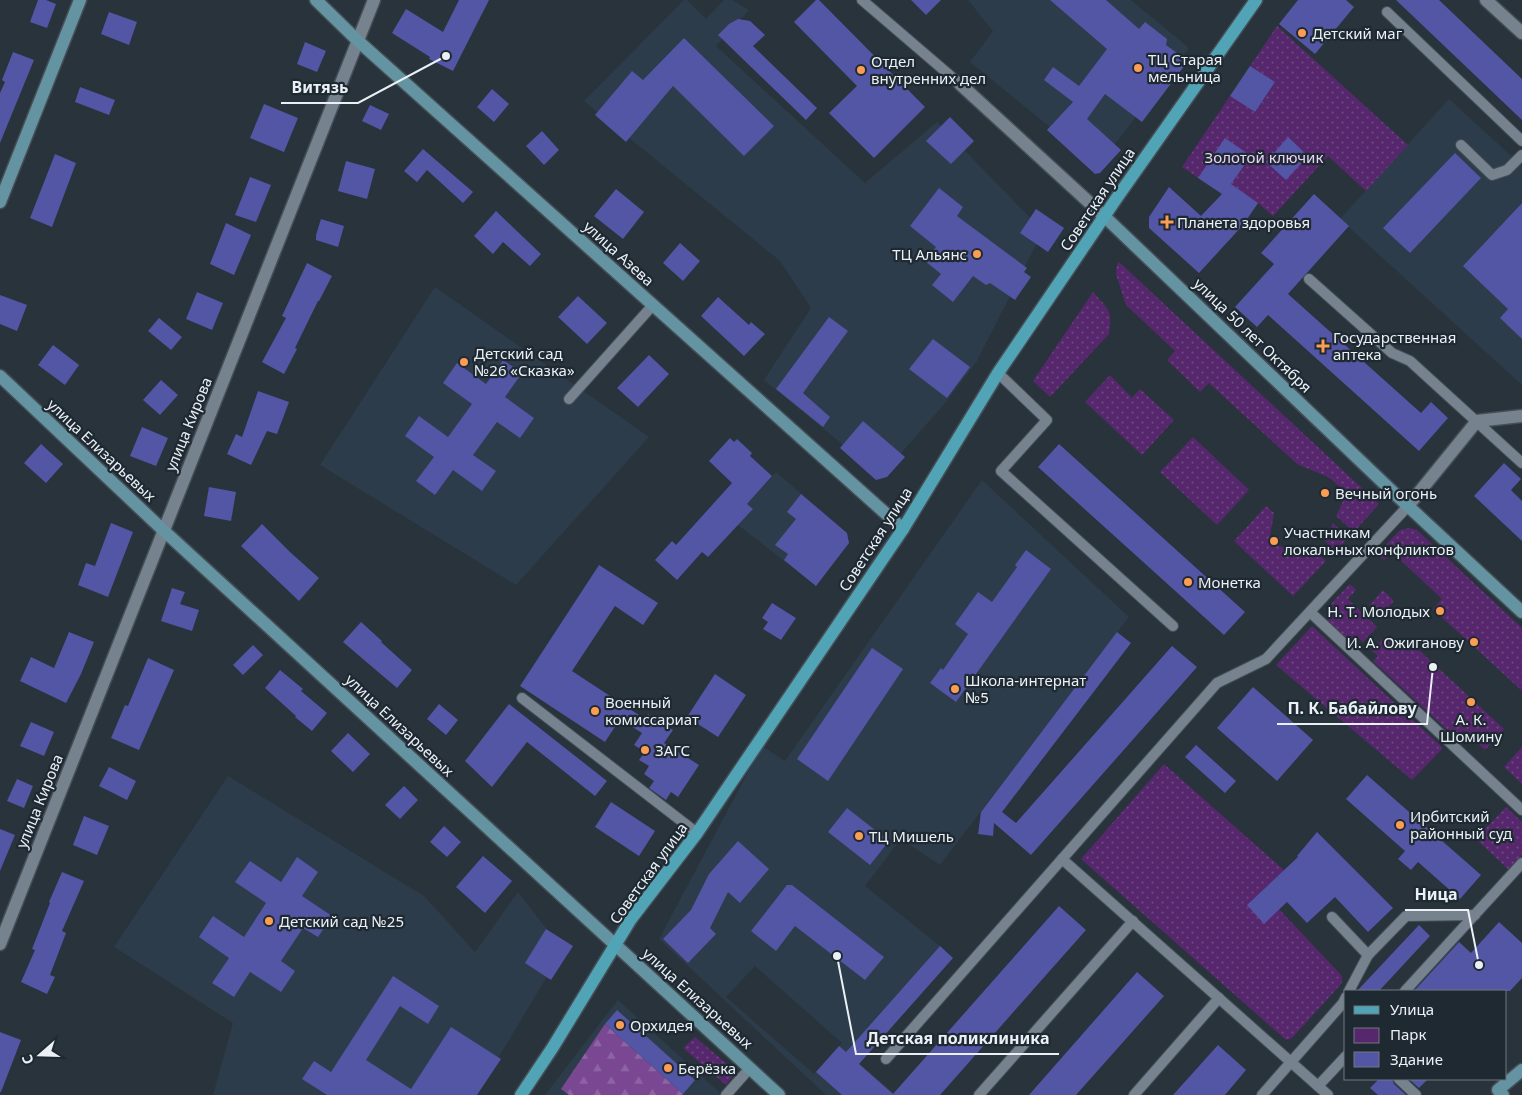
<svg xmlns="http://www.w3.org/2000/svg" width="1522" height="1095" font-family="'Noto Sans',sans-serif">
<defs>
<pattern id="green-dots" width="8" height="8" patternUnits="userSpaceOnUse" patternTransform="scale(1.25)"><rect width="8" height="8" fill="#56276c"/><path d="M2 2h.1M6 6h.1" fill="none" stroke="#6e4782" stroke-width="1.8" stroke-linecap="round"/></pattern>
<pattern id="forest-firs" width="22" height="20" patternUnits="userSpaceOnUse" patternTransform="scale(1.25)"><rect width="22" height="20" fill="#7a4893"/><path d="M5 1l3.5 6h-7zM16 11l3.5 6h-7z" fill="#8d63a3"/></pattern>
</defs>
<rect width="100%" height="100%" fill="#29333c"/>
<!-- built -->
<g fill="#2d3c4a" fill-rule="evenodd">
<path d="M684 0H687L706 19 724 0H732L749 10 716 46 865 183 937 122 1043 231 977 361 946 402 881 476 764 380 811 308 780 261 584 101Z"/>
<path d="M968 0H1131L1189 48 1098 166 970 62 993 31Z"/>
<path d="M1449 99 1522 166V385L1340 219Z"/>
<path d="M435 287 649 437 516 585 320 465Z"/>
<path d="M776 472 847 533 849 543 816 586 738 525 753 509 747 504Z"/>
<path d="M982 480 1129 617 940 865 901 839 865 886 940 946 849 1048 862 1060 860 1064 896 1095H826L659 939 762 746 785 761ZM755 966 842 1043 814 1074 726 997Z"/>
<path d="M228 776 424 896 475 952 518 892 563 950 476 1095H213L233 1023 114 947Z"/>
<path d="M618 1000 722 1095H545Z"/>
</g>
<!-- green -->
<g fill="url(#green-dots)">
<path d="M1277 26 1408 145 1366 191 1328 156 1273 216 1258 203 1251 213 1182 167 1230 96 1255 112 1275 82 1250 66Z"/>
<path d="M1119 262 1379 504 1354 532 1336 516 1344 499 1340 487 1328 477 1297 464 1209 383 1200 392 1167 360 1175 351 1126 305 1116 274 1117 264Z"/>
<path d="M1093 292C1108 309 1113 310 1109 334L1050 397 1033 381Z"/>
<path d="M1110 375 1132 398 1140 389 1174 420 1142 455 1085 402Z"/>
<path d="M1193 437 1249 490 1217 525 1160 472Z"/>
<path d="M1266 506 1274 513 1270 536 1280 537 1278 546 1317 553 1326 561 1293 596 1234 541Z"/>
<path d="M1333 523 1348 538 1335 551 1325 541Z"/>
<path d="M1409 528 1417 530 1522 628V691L1433 609 1442 599 1392 552 1384 560 1377 554 1400 530Z"/>
<path d="M1350 584 1356 590 1348 599 1377 627 1363 642 1356 636 1349 644C1317 614 1321 614 1350 584Z"/>
<path d="M1383 590 1394 601 1380 616 1369 606Z"/>
<path d="M1312 626 1443 748 1412 780 1276 665Z"/>
<path d="M1386 635 1398 646 1406 638 1504 729 1485 750 1463 730 1456 738 1373 661 1378 656 1372 651Z"/>
<path d="M1522 747V784L1504 767Z"/>
<path d="M1164 764 1284 870 1262 891 1342 976V983L1292 1038 1286 1040 1081 859Z"/>
<path d="M1506 807 1522 822V855L1509 870 1476 839Z"/>
<path d="M695 1037 733 1069 734 1074 726 1085 683 1048Z"/>
</g>
<!-- forest -->
<path fill="url(#forest-firs)" d="M605 1024 683 1094 682 1095H569L561 1089Z"/>
<!-- building -->
<g fill="#5355a5">
<path d="M38 0H46L56 4 47 28 30 22Z"/>
<path d="M459 0H489L453 71 429 59 430 57 392 33 406 9 443 32Z"/>
<path d="M816 0H819L925 107 874 158 829 113 857 86 794 22Z"/>
<path d="M911 0H941L926 15Z"/>
<path d="M1050 0H1106L1139 29 1145 22 1167 39 1166 45 1188 61 1142 122 1105 94 1087 119 1121 150 1100 173 1095 174 1047 130 1073 102 1044 80 1053 67 1079 86 1107 49Z"/>
<path d="M1298 0H1346L1354 7 1315 54 1279 24Z"/>
<path d="M1396 0H1439L1522 79V120Z"/>
<path d="M109 12 137 22 129 45 101 34Z"/>
<path d="M738 19 750 21 765 35 753 46 817 108 806 120 718 35 729 24Z"/>
<path d="M684 38 774 126 744 156 673 86 626 142 595 115 632 71 643 80Z"/>
<path d="M305 42 326 51 317 72 297 64Z"/>
<path d="M13 52 34 60 0 143V93L5 82 2 80Z"/>
<path d="M1250 66 1275 82 1255 112 1230 96Z"/>
<path d="M80 87 115 100 109 115 75 102Z"/>
<path d="M492 89 509 104 494 122 477 107Z"/>
<path d="M264 104 298 118 284 152 250 138Z"/>
<path d="M370 105 389 114 381 130 362 121Z"/>
<path d="M950 117 974 141 951 164 926 141Z"/>
<path d="M542 131 559 150 544 165 526 146Z"/>
<path d="M1288 137 1308 156 1286 180 1266 162Z"/>
<path d="M1225 138 1251 156 1231 184 1258 203 1243 225 1199 273 1149 228V217L1169 187 1201 216 1222 194 1198 178Z"/>
<path d="M423 149 473 192 463 203 427 170 417 182 404 171Z"/>
<path d="M1455 153 1481 178 1410 253 1383 228Z"/>
<path d="M55 154 76 163 52 227 30 218Z"/>
<path d="M346 161 375 169 367 199 338 191Z"/>
<path d="M250 177 271 185 256 222 235 215Z"/>
<path d="M939 188 963 207 957 216 1027 268 1024 272 1031 277 1015 300 990 283 986 285 973 276 953 302 932 285 941 274 925 261 936 247 910 226Z"/>
<path d="M616 189 644 212 623 239 594 216Z"/>
<path d="M1314 194 1349 226 1288 294 1421 413 1431 402 1448 418 1419 451 1268 315 1257 327 1235 307 1274 264 1261 253Z"/>
<path d="M1522 203V339L1500 318 1508 309 1463 266Z"/>
<path d="M1036 209 1064 228 1048 252 1020 233Z"/>
<path d="M496 211 541 254 530 266 503 242 493 254 474 236Z"/>
<path d="M321 219 344 226 338 247 316 240V235Z"/>
<path d="M226 223 251 235 234 275 210 264Z"/>
<path d="M680 243 700 261 683 281 663 263Z"/>
<path d="M307 263 332 276 319 301H318L295 348 297 349 284 374 262 362 286 318 282 316Z"/>
<path d="M197 292 223 303 212 330 186 319Z"/>
<path d="M0 295 27 305 17 331 0 324Z"/>
<path d="M578 296 607 323 587 344 558 317Z"/>
<path d="M718 297 749 325 751 322 765 334 744 356 701 316Z"/>
<path d="M829 317 848 331 803 393 830 417 823 427 776 389Z"/>
<path d="M159 318 182 337 171 350 148 331Z"/>
<path d="M933 339 970 367 947 398 909 369Z"/>
<path d="M53 345 79 365 65 385 38 365Z"/>
<path d="M649 355 669 374 638 407 617 388Z"/>
<path d="M503 360 522 373 505 397 534 418 520 438 497 422 473 455 496 471 482 491 453 470 435 495 416 481 434 457 405 436 419 416 448 437 472 404 443 383 457 363 486 384Z"/>
<path d="M161 380 178 395 160 415 143 400Z"/>
<path d="M258 391 289 402 277 434 267 431 251 465 227 454 236 434 242 437Z"/>
<path d="M863 421 905 457 887 477 876 480 840 448Z"/>
<path d="M142 427 168 438 156 466 130 456Z"/>
<path d="M730 438 734 442 737 439 752 453 750 456 772 476 747 504 753 509 708 557 702 552 677 580 655 560 672 541 676 545 732 483 709 461Z"/>
<path d="M41 444 63 464 46 483 24 463Z"/>
<path d="M1059 444 1245 612 1224 635 1038 467Z"/>
<path d="M1504 463 1521 479 1511 490 1522 501V541L1474 496Z"/>
<path d="M209 487 236 492 231 521 204 516Z"/>
<path d="M801 494 847 533 849 543 816 586 784 560 788 554 775 545 796 519 787 512Z"/>
<path d="M111 523 133 532 108 597 78 585 86 563 95 566Z"/>
<path d="M262 524 290 552 319 578 299 601 241 546Z"/>
<path d="M1026 550 1051 569 956 702 930 683 941 668 943 670 968 634 955 624 978 592 992 602 1017 567 1015 565Z"/>
<path d="M599 565 658 603 643 625 615 606 572 671 645 719 648 714 673 730 664 743 699 765 678 797 671 792 666 800 649 788 654 781 644 774 649 766 639 760 645 752 634 745 642 733 620 719 605 742 520 686Z"/>
<path d="M172 588 185 592 180 604 199 610 192 631 161 621Z"/>
<path d="M772 603 796 618 781 640 763 629 768 622 762 618Z"/>
<path d="M361 622 382 641 381 642 412 670 397 688 343 642Z"/>
<path d="M69 632 94 642 81 674 66 703 20 681 31 657 54 668Z"/>
<path d="M1117 632 1131 643 1002 812 1016 823 1172 646 1197 667 1031 855 994 823 993 836 978 834 981 812Z"/>
<path d="M253 645 263 655 243 675 233 665Z"/>
<path d="M872 648 903 669 828 781 797 759Z"/>
<path d="M148 658 174 670 139 750 111 738 125 705 128 706Z"/>
<path d="M280 670 303 689 301 691 327 713 312 731 295 717 296 716 265 688Z"/>
<path d="M715 674 746 695 718 737 687 717Z"/>
<path d="M1253 687 1313 740 1277 781 1217 728Z"/>
<path d="M439 704 458 720 446 735 427 719Z"/>
<path d="M509 704 607 781 595 796 527 742 492 787 465 761Z"/>
<path d="M31 722 54 732 44 756 20 746Z"/>
<path d="M348 733 370 754 353 772 331 751Z"/>
<path d="M1196 745 1236 781 1225 793 1185 757Z"/>
<path d="M109 767 136 781 127 800 99 786Z"/>
<path d="M1367 775 1481 875 1460 899 1418 862 1411 870 1398 859 1405 851 1346 799Z"/>
<path d="M17 779 33 786 24 808 7 801Z"/>
<path d="M404 786 418 800 400 819 385 805Z"/>
<path d="M611 802 655 831 639 856 595 827Z"/>
<path d="M847 808 889 841 870 865 828 832Z"/>
<path d="M84 816 109 826 97 855 73 845Z"/>
<path d="M444 826 461 842 447 857 430 842Z"/>
<path d="M0 829 15 835 0 871Z"/>
<path d="M1317 832 1393 908 1368 932 1335 897 1307 923 1287 902 1264 924 1247 905 1298 857 1297 856Z"/>
<path d="M738 841 769 869 740 903 728 892 710 928 716 934 688 963 663 939 691 910 709 874Z"/>
<path d="M483 856 512 881 485 913 456 887Z"/>
<path d="M297 857 318 872 302 896 332 916 318 937 303 928 281 961 295 971 281 992 250 972 234 997 212 983 229 958 199 937 213 916 244 937 266 903 235 882 250 861 281 882Z"/>
<path d="M62 872 84 881 62 931 66 933 50 975 55 977 47 994 21 982 35 950 32 949 50 903 49 902Z"/>
<path d="M787 885H792L884 957 865 980 795 926 776 951 751 931Z"/>
<path d="M1059 906 1086 930 940 1095H842L816 1072 839 1046 846 1052 940 946 953 958 859 1064 893 1094Z"/>
<path d="M1499 922 1522 943V978L1510 991H1414L1459 942 1471 953Z"/>
<path d="M1419 925 1430 936 1379 991H1357Z"/>
<path d="M546 929 573 946 551 980 525 963Z"/>
<path d="M1137 972 1164 996 1076 1095H1029Z"/>
<path d="M393 976 439 1006 428 1024 400 1006 366 1060 411 1089 451 1027 501 1059 477 1095H327L302 1079 314 1061 331 1072Z"/>
<path d="M617 1010 695 1080 683 1094 605 1024Z"/>
<path d="M0 1032 21 1040 1 1092H0Z"/>
<path d="M1218 1045 1246 1070 1225 1095H1173Z"/>
<path d="M1379 1079H1392L1394 1084 1406 1095H1378L1370 1088Z"/>
<path d="M1409 1079H1428L1419 1088Z"/>
</g>
<g fill="none" stroke-linecap="round" stroke-linejoin="round">
<!-- lane casing -->
<g stroke="#454e56" stroke-width="12">
<g id="lane">
<path d="M862 0 960 84"/>
<path d="M1387 12 1522 141"/>
<path d="M1461 145 1492 175 1507 170 1522 155"/>
<path d="M1309 279 1392 353 1410 361 1522 463"/>
<path d="M998 373 1047 420 1001 471 1173 626"/>
<path d="M569 399 653 305"/>
<path d="M1310 612 1522 810"/>
<path d="M522 698 697 833"/>
<path d="M1062 859 1328 1095"/>
<path d="M1332 917 1368 955 1349 991"/>
<path d="M1368 955 1406 916 1475 915"/>
<path d="M1405 991 1522 863"/>
<path d="M886 1059 1217 683 1266 659 1408 506"/>
<path d="M1399 1079 1416 1095"/>
<path d="M1318 1086 1346 1056"/>
<path d="M726 1095 750 1068"/>
<path d="M979 1095 1133 921"/>
<path d="M1134 1095 1219 998"/>
<path d="M1262 1095 1343 1003 1346 997"/>
</g>
</g>
<!-- street casing -->
<g stroke="#454e56" stroke-width="15">
<g id="street">
<path d="M1486 0 1522 33"/>
<path d="M960 84 1104 216"/>
<path d="M1408 506 1477 421 1522 416"/>
<path d="M0 944 374 0"/>
</g>
</g>
<!-- secondary casing -->
<g stroke="#454e56" stroke-width="15">
<g id="secondary">
<path d="M316 0 357 40 903 529"/>
<path d="M0 202 80 0"/>
<path d="M1104 216 1394 493 1522 612"/>
<path d="M0 376 163 530 779 1095"/>
<path d="M1503 1095 1498 1090 1522 1070"/>
</g>
</g>
<!-- primary casing -->
<g stroke="#454e56" stroke-width="15">
<path id="primary" d="M521 1095 553 1047 631 919 697 833 903 529 998 373 1116 199 1256 0"/>
</g>
<!-- lane -->
<use href="#lane" stroke="#76828d" stroke-width="10"/>
<!-- street -->
<use href="#street" stroke="#76828d" stroke-width="12"/>
<!-- secondary -->
<use href="#secondary" stroke="#6493a1" stroke-width="12"/>
<!-- primary -->
<use href="#primary" stroke="#51a4b6" stroke-width="12"/>
</g>
<!-- markers -->
<g fill="#fc9d54" stroke="#1f2932" stroke-width="2">
<circle cx="1302" cy="33" r="5"/>
<circle cx="1138" cy="68" r="5"/>
<circle cx="861" cy="70" r="5"/>
<path d="M1164.5 214.5h5v5h5v5h-5v5h-5v-5h-5v-5h5z"/>
<circle cx="977" cy="254" r="5"/>
<path d="M1320.5 338.5h5v5h5v5h-5v5h-5v-5h-5v-5h5z"/>
<circle cx="464" cy="362" r="5"/>
<circle cx="1325" cy="493" r="5"/>
<circle cx="1274" cy="541" r="5"/>
<circle cx="1188" cy="582" r="5"/>
<circle cx="1440" cy="611" r="5"/>
<circle cx="1474" cy="642" r="5"/>
<circle cx="955" cy="689" r="5"/>
<circle cx="1471" cy="702" r="5"/>
<circle cx="595" cy="711" r="5"/>
<circle cx="645" cy="750" r="5"/>
<circle cx="1400" cy="825" r="5"/>
<circle cx="859" cy="836" r="5"/>
<circle cx="269" cy="921" r="5"/>
<circle cx="620" cy="1025" r="5"/>
<circle cx="668" cy="1068" r="5"/>
</g>
<g text-anchor="middle" dominant-baseline="central" stroke-width="4.5" stroke-linejoin="round" paint-order="stroke">
<!-- poi labels -->
<g font-size="15" fill="#eaf0f6" stroke="#1f2932" text-anchor="start">
<text x="1312" y="33">Детский маг</text>
<text x="1148" y="59">ТЦ Старая<tspan x="1148" dy="17">мельница</tspan></text>
<text x="871" y="61">Отдел<tspan x="871" dy="17">внутренних дел</tspan></text>
<text x="1177" y="222">Планета здоровья</text>
<text x="967" y="254" text-anchor="end">ТЦ Альянс</text>
<text x="1333" y="337">Государственная<tspan x="1333" dy="17">аптека</tspan></text>
<text x="474" y="353">Детский сад<tspan x="474" dy="17">№26 «Сказка»</tspan></text>
<text x="1335" y="493">Вечный огонь</text>
<text x="1284" y="532">Участникам<tspan x="1284" dy="17">локальных конфликтов</tspan></text>
<text x="1198" y="582">Монетка</text>
<text x="1430" y="611" text-anchor="end">Н. Т. Молодых</text>
<text x="1464" y="642" text-anchor="end">И. А. Ожиганову</text>
<text x="965" y="680">Школа-интернат<tspan x="965" dy="17">№5</tspan></text>
<text x="605" y="702">Военный<tspan x="605" dy="17">комиссариат</tspan></text>
<text x="1471" y="719" text-anchor="middle">А. К.<tspan x="1471" dy="17">Шомину</tspan></text>
<text x="655" y="750">ЗАГС</text>
<text x="1410" y="816">Ирбитский<tspan x="1410" dy="17">районный суд</tspan></text>
<text x="869" y="836">ТЦ Мишель</text>
<text x="279" y="921">Детский сад №25</text>
<text x="630" y="1025">Орхидея</text>
<text x="678" y="1068">Берёзка</text>
</g>
<!-- park labels -->
<g font-size="15" fill="#ecd2fb" stroke="#1f2932">
<text x="1264" y="157">Золотой ключик</text>
</g>
<!-- street labels -->
<g font-size="15" fill="#eaf0f6" stroke="#1f2932">
<text transform="translate(1097 199) rotate(-56)">Советская улица</text>
<text transform="translate(619 253) rotate(42)">улица Азева</text>
<text transform="translate(1253 335) rotate(44)">улица 50 лет Октября</text>
<text transform="translate(188 424) rotate(-68)">улица Кирова</text>
<text transform="translate(102 450) rotate(43)">улица Елизарьевых</text>
<text transform="translate(875 539) rotate(-57)">Советская улица</text>
<text transform="translate(400 725) rotate(43)">улица Елизарьевых</text>
<text transform="translate(39 801) rotate(-68)">улица Кирова</text>
<text transform="translate(648 873) rotate(-54)">Советская улица</text>
<text transform="translate(698 998) rotate(42)">улица Елизарьевых</text>
</g>
</g>
<!-- callouts -->
<path fill="none" stroke="#eaf0f6" stroke-width="2" d="M446 56L358 103H281M1433 667L1427 724H1277M1479 965L1468 910H1405M837 956L856 1054H1059"/>
<g fill="#eaf0f6" stroke="#1f2932" stroke-width="2">
<circle cx="446" cy="56" r="5"/>
<circle cx="1433" cy="667" r="5"/>
<circle cx="1479" cy="965" r="5"/>
<circle cx="837" cy="956" r="5"/>
</g>
<g font-size="16" text-anchor="middle" font-weight="bold" fill="#eaf0f6" stroke="#1f2932" stroke-width="4.5" stroke-linejoin="round" paint-order="stroke">
<text x="320" y="93">Витязь</text>
<text x="1352" y="714">П. К. Бабайлову</text>
<text x="1436" y="900">Ница</text>
<text x="958" y="1044">Детская поликлиника</text>
</g>
<!-- legend -->
<rect x="1344" y="990" width="162" height="90" fill="#1f2932" stroke="#707980"/>
<rect x="1354" y="1006" width="25" height="8" fill="#51a4b6" stroke="#707980"/>
<text x="1390" y="1015" font-size="15" fill="#eaf0f6">Улица</text>
<rect x="1354" y="1028" width="25" height="15" fill="#56276c" stroke="#707980"/>
<text x="1390" y="1040" font-size="15" fill="#eaf0f6">Парк</text>
<rect x="1354" y="1052" width="25" height="15" fill="#5355a5" stroke="#707980"/>
<text x="1390" y="1065" font-size="15" fill="#eaf0f6">Здание</text>
<!-- north arrow -->
<g transform="translate(40 1055) rotate(250)" stroke="#1f2932" stroke-width="4" paint-order="stroke">
<path d="M0-4L9 19L0 12L-9 19Z" fill="#eaf0f6"/>
<text y="-8" font-size="14" font-weight="bold" text-anchor="middle" fill="#eaf0f6">С</text>
</g>
</svg>
